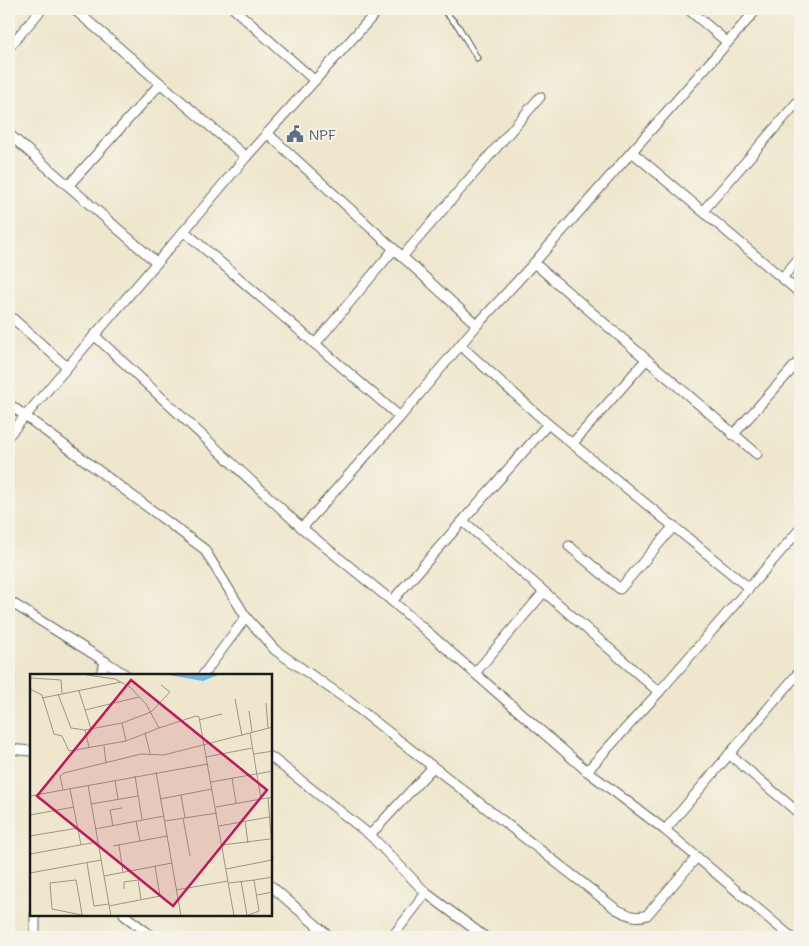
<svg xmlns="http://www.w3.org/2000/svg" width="809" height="946" font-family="Mali,sans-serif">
<rect width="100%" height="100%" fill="#f7f3e8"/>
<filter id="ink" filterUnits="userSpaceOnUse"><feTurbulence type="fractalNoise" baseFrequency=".02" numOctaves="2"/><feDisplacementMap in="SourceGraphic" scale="10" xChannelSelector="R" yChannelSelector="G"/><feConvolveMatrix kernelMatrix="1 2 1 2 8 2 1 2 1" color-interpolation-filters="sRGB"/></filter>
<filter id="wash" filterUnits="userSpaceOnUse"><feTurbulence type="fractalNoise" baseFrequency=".0096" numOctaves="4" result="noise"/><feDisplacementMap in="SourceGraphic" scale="20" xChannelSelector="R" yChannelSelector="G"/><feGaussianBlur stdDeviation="1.12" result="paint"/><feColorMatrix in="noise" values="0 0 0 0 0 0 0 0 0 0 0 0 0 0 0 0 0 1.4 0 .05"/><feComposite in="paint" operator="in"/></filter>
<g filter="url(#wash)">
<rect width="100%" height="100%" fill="#eee7cd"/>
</g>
<g filter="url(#ink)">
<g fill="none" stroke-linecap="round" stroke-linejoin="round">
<!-- service casing -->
<g stroke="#66635a" stroke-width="7">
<path id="service" d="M442 9 458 26 477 58"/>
</g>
<!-- minor casing -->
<g stroke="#66635a" stroke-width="11">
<g id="minor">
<path d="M74 9 246 157"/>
<path d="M234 9 314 80"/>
<path d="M688 9 727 42"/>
<path d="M9 47 42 9"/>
<path d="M267 133 477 325"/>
<path d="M9 134 157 263"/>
<path d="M632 152 800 293"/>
<path d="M68 186 160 84"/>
<path d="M703 211 800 99"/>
<path d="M184 231 400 417"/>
<path d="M402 257 540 97"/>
<path d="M534 263 757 454"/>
<path d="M782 278 800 257"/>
<path d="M9 315 67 367"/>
<path d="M94 335 302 528 392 601 587 771 665 830 791 937"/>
<path d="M315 344 394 249"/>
<path d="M460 345 548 424 749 588"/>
<path d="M9 404 204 549 246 617 275 650 346 699 616 909C628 915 635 919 647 915L697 857"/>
<path d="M9 435 184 231 246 157 379 9"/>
<path d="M733 435 800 360"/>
<path d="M573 443 646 360"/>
<path d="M463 521 659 692"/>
<path d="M302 528 400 417 477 325 534 263 757 9"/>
<path d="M569 546 620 589 674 526"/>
<path d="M9 601 106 662 100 675"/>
<path d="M392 601 548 424"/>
<path d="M106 662 126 675"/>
<path d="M475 673 544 592"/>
<path d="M203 675 246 617"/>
<path d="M9 749 31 751"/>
<path d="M729 754 800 814"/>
<path d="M271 757 370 835 426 893 485 937"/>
<path d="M587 771 659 692 800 529"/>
<path d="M665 830 800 671"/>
<path d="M370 835 433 767"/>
<path d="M271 886 330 937"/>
<path d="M124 915 153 937"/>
<path d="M35 937V915"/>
<path d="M392 937 426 893"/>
</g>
</g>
<!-- service -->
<use href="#service" stroke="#fff" stroke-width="4.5"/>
<!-- minor -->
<use href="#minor" stroke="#fff" stroke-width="9"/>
</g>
</g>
<!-- icons -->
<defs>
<g id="civic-bare" transform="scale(1.35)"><path d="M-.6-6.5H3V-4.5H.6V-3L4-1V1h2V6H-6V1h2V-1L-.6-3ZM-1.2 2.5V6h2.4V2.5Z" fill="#5c6f8a" stroke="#f7f3e8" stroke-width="2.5" paint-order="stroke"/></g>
</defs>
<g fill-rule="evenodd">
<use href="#civic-bare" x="295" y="134"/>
</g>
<g text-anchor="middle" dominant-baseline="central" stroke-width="4" stroke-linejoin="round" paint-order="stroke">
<!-- service labels -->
<g font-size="14" fill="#4e5e75" stroke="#f7f3e8" text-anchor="start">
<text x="309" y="134">NPF</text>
</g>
</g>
<!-- overview -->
<g transform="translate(30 674)">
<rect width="242" height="242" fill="#eee7cd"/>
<path d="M139 1H188L173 7Z" fill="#6bb9e5"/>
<path fill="none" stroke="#9a9686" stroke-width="1" d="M57 1 85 5 100 13 116 30 129 54 166 42 169 43 204 242M1 4 31 6 32 19M0 15 12 21 24 60 32 62 39 77 96 67 129 54M49 17 61 55M28 20 41 54 55 56 92 49 121 38 140 18 131 11M12 24 91 8M205 25 212 62M236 29 238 54M55 36 109 23M219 37 222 58M169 46 192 40M92 49 96 67M55 56 59 73M115 59 120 79M220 59 231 125M74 72 76 89M224 80 243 77M176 83 222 74M126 98 151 242M105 102 112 145M202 104 206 129M85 106 88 125M181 108 243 97M58 111 81 242M40 115 51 171M33 116 30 102 34 99 111 80 134 81 243 53M151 121 155 144M0 122 178 90M238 124 243 186M130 125 182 115M61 130 108 122M186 133 243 123M0 141 44 133M153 144 160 182M106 147 110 167M135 147 187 139M215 147 218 169M83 152 80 136 92 134M189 152 239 143M65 155 134 142M0 162 48 154M89 171 93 198M192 171 240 165M83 172 137 162M0 180 67 168M57 189 64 232 79 230M196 195 242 186M0 199 71 186M74 202 142 189M224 206 243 203M211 207 217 241M199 209 224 206 229 237 216 242M94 215V208L108 206 111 225M146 216 198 207M227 221 243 218M79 232 130 222 125 192M52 241 22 235 20 209 46 206 50 228 52 241V242"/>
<path fill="#c2185b" fill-opacity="0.15" stroke="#c2185b" stroke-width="2.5" d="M101 6 237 116 143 232 7 122Z"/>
<rect width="242" height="242" fill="none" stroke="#1c1c1c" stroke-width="2.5"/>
</g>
<!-- margin -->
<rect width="809" height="946" fill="none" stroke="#f7f3e8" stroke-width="30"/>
</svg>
